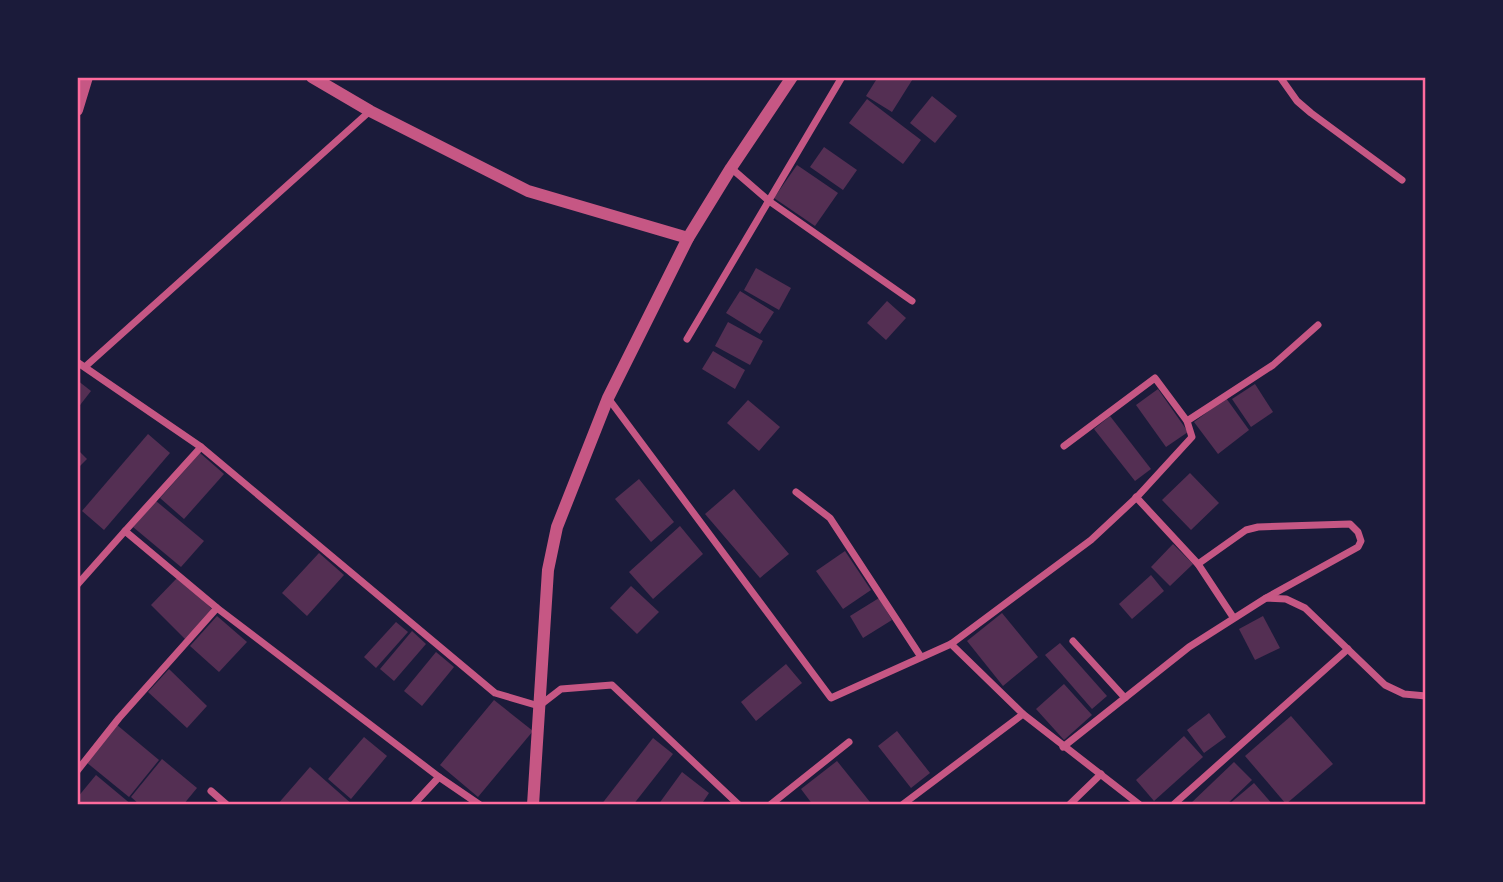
<svg xmlns="http://www.w3.org/2000/svg" width="1503" height="882" font-family="Lato,sans-serif">
<rect width="100%" height="100%" fill="#1b1b3a"/>
<!-- building -->
<g fill="#542f53">
<path d="M878 77H914L892 112 866 96Z"/>
<path d="M932 96 957 116 935 143 910 123Z"/>
<path d="M867 99 921 140 903 164 849 123Z"/>
<path d="M824 147 857 170 843 190 810 167Z"/>
<path d="M797 165 838 193 815 226 774 198Z"/>
<path d="M756 268 791 288 779 310 744 290Z"/>
<path d="M740 291 774 312 760 334 726 313Z"/>
<path d="M887 301 906 318 886 340 867 323Z"/>
<path d="M728 322 763 341 750 365 715 346Z"/>
<path d="M713 351 745 370 735 389 702 369Z"/>
<path d="M77 380 91 391 77 409Z"/>
<path d="M1255 384 1273 412 1251 427 1232 399Z"/>
<path d="M1158 389 1188 432 1166 447 1136 405Z"/>
<path d="M1226 398 1249 430 1218 454 1194 422Z"/>
<path d="M748 400 780 427 759 451 727 423Z"/>
<path d="M1110 416 1151 469 1135 481 1094 429Z"/>
<path d="M148 434 170 453 104 530 82 511Z"/>
<path d="M77 449 87 459 77 469Z"/>
<path d="M200 453 224 474 184 519 160 498Z"/>
<path d="M1190 473 1219 503 1191 530 1162 500Z"/>
<path d="M639 479 674 522 651 542 615 499Z"/>
<path d="M734 489 789 554 760 578 705 514Z"/>
<path d="M156 501 204 541 181 567 133 527Z"/>
<path d="M680 526 703 554 653 599 629 572Z"/>
<path d="M1173 544 1193 564 1170 586 1151 567Z"/>
<path d="M845 551 871 590 843 609 816 571Z"/>
<path d="M319 553 344 575 307 616 282 593Z"/>
<path d="M1151 575 1164 591 1132 619 1119 604Z"/>
<path d="M178 577 213 610 185 639 151 605Z"/>
<path d="M631 586 659 612 637 634 610 608Z"/>
<path d="M879 598 892 620 863 638 850 616Z"/>
<path d="M1002 613 1038 657 1003 686 967 641Z"/>
<path d="M217 616 247 642 219 672 190 646Z"/>
<path d="M1263 616 1280 648 1255 660 1239 629Z"/>
<path d="M396 622 408 632 376 668 364 657Z"/>
<path d="M412 631 426 644 394 681 380 669Z"/>
<path d="M1060 643 1107 696 1092 709 1045 655Z"/>
<path d="M436 652 454 667 422 706 404 691Z"/>
<path d="M786 664 802 683 756 721 741 702Z"/>
<path d="M169 669 207 706 187 728 148 692Z"/>
<path d="M1064 684 1092 715 1064 740 1036 709Z"/>
<path d="M494 700 533 731 478 797 440 765Z"/>
<path d="M1209 713 1226 737 1204 753 1187 730Z"/>
<path d="M1291 716 1333 764 1286 804 1245 756Z"/>
<path d="M117 725 159 760 129 797 86 762Z"/>
<path d="M897 731 930 773 911 788 878 746Z"/>
<path d="M1184 736 1203 757 1154 801 1136 780Z"/>
<path d="M364 737 387 756 351 799 328 779Z"/>
<path d="M653 738 673 754 633 805H601Z"/>
<path d="M162 759 197 788 183 805H140L131 797Z"/>
<path d="M837 761 870 802 866 805H813L801 789Z"/>
<path d="M1234 762 1252 780 1226 805H1189Z"/>
<path d="M310 767 353 805H277Z"/>
<path d="M682 772 709 793 701 805H658Z"/>
<path d="M96 775 132 805H77V798Z"/>
<path d="M1254 783 1273 805H1228Z"/>
</g>
<g fill="none" stroke-linecap="round" stroke-linejoin="round">
<!-- minor -->
<g stroke="#c65784" stroke-width="7">
<path d="M1280 77 1297 101 1311 113 1402 180"/>
<path d="M731 168 769 201 912 301"/>
<path d="M687 339 842 77"/>
<path d="M77 362 201 447 495 693 539 706 561 689 612 685 739 805"/>
<path d="M86 366 370 111"/>
<path d="M608 398 831 698 951 644 1091 540 1137 497 1192 437 1187 421 1273 365 1318 325"/>
<path d="M1064 446 1155 378 1187 421"/>
<path d="M796 492 830 518 921 657"/>
<path d="M1136 497 1198 564 1233 617"/>
<path d="M125 531 201 447"/>
<path d="M1198 564 1246 530 1258 527 1350 524 1358 532 1361 541 1358 547 1266 598"/>
<path d="M77 585 125 531 217 608 439 777 480 805"/>
<path d="M1073 641 1125 698"/>
<path d="M951 644 1023 714 1140 805"/>
<path d="M1063 747 1189 647 1266 598 1286 599 1305 608 1385 685 1404 694 1426 696"/>
<path d="M77 771 119 718 217 608"/>
<path d="M211 791 227 805"/>
<path d="M413 805 439 777"/>
<path d="M770 805 849 742"/>
<path d="M902 805 1023 714"/>
<path d="M1069 805 1101 774"/>
<path d="M1173 805 1348 649"/>
</g>
<!-- tertiary -->
<g stroke="#c65784" stroke-width="12">
<path d="M312 77 370 111 528 191 688 238"/>
<path d="M77 110 87 77"/>
<path d="M533 805 548 570 557 527 608 398 688 238 731 168 792 77"/>
</g>
</g>
<!-- border -->
<rect width="1503" height="882" fill="none" stroke="#1b1b3a" stroke-width="158"/>
<rect x="79" y="79" width="1345" height="724" fill="none" stroke="#ff6b9d" stroke-width="2.5"/>
</svg>
